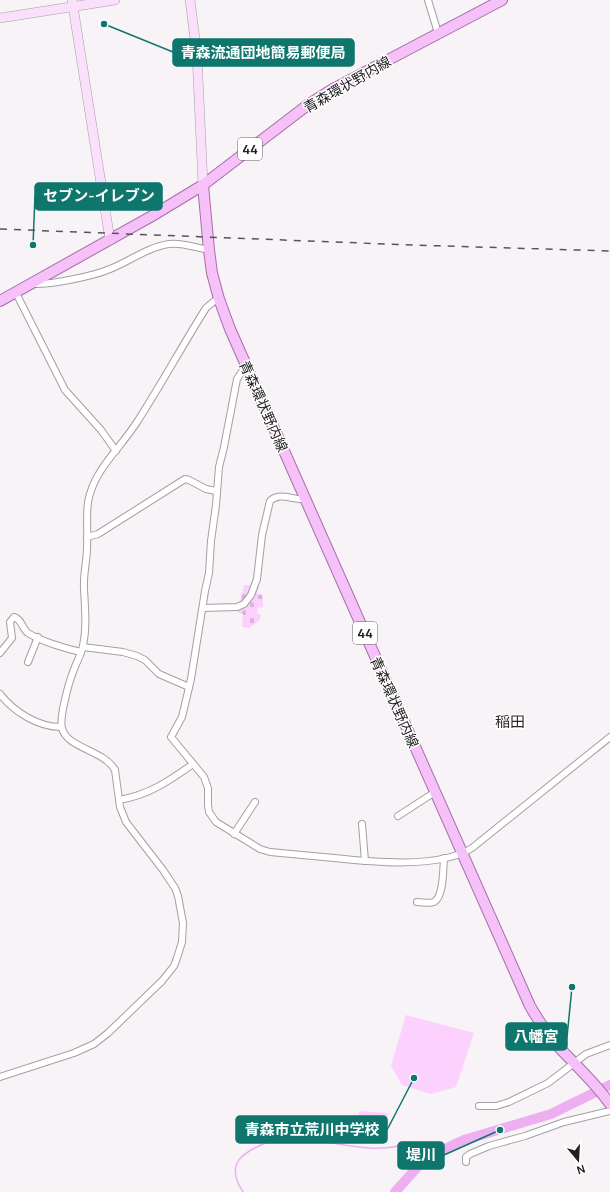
<svg xmlns="http://www.w3.org/2000/svg" width="610" height="1192" font-family="Manrope,'Noto Sans JP',sans-serif">
<defs>
<pattern id="cemetery-stones" width="16" height="16" patternUnits="userSpaceOnUse"><rect width="16" height="16" fill="#fdd1fe"/><path d="M2 7V4a2 2 0 0 1 4 0v3zM10 15v-3a2 2 0 0 1 4 0v3z" fill="#d9b3d9"/></pattern>
</defs>
<rect width="100%" height="100%" fill="#f7f3f7"/>
<!-- grass -->
<g fill="#fdd1fe">
<path d="M406 1015 474 1033 456 1087 431 1094 402 1085 391 1066Z"/>
<path d="M359 1111 388 1113 386 1143 356 1140Z"/>
</g>
<!-- cemetery -->
<path fill="url(#cemetery-stones)" d="M244 585 259 586 257 594 263 595V608L258 607 257 614 261 615 259 621 249 628 242 626 243 614 237 612Z"/>
<g fill="none" stroke-linecap="round" stroke-linejoin="round">
<!-- stream -->
<g stroke="#eeaff0" stroke-width="1.5">
<path d="M422 1154 427 1159"/>
<path d="M243 1192C224 1163 243 1152 268 1142 273 1140 277 1136 282 1135 297 1134 313 1139 327 1142 353 1147 386 1153 411 1142L413 1143"/>
</g>
<!-- river -->
<path stroke="#eeaff0" stroke-width="10" d="M395 1192 420 1164 432 1155 464 1140 551 1114 610 1085"/>
<!-- street casing -->
<g stroke="#a39fa3" stroke-width="8">
<g id="street">
<path d="M428 0 438 33"/>
<path d="M32 284C50 285 94 276 110 269 130 261 148 247 169 244 182 242 196 248 209 250"/>
<path d="M16 293 65 390 101 430 116 451"/>
<path d="M247 367 243 370 237 379 224 447 219 467 216 505 211 541 209 573 205 591 191 679 182 717 171 737 204 777 208 788V805L209 812 216 822 260 849 270 852C291 854 313 856 334 858 372 862 439 869 472 848L610 737"/>
<path d="M87 537 98 534 185 479 189 480 206 489 216 491"/>
<path d="M203 608 237 607 244 604 251 595 257 579 262 535 270 501C280 491 294 501 305 499"/>
<path d="M83 647 123 652 137 656 145 660 159 674 189 687"/>
<path d="M0 653 12 638 10 622 14 617C22 619 22 629 28 633 40 641 67 649 81 652"/>
<path d="M28 662 38 637"/>
<path d="M0 694C14 712 38 727 61 727"/>
<path d="M119 800C149 795 169 781 193 764"/>
<path d="M398 816 435 792"/>
<path d="M362 824 365 861"/>
<path d="M234 834 255 802"/>
<path d="M417 902C423 902 429 904 434 902 444 897 443 868 444 858"/>
<path d="M0 1077 74 1053 94 1044 108 1033 162 981 174 966 177 958 182 942 183 923 178 896 175 888 163 870 126 822 120 807 115 770C104 750 66 748 62 728 59 718 69 682 73 672 76 663 81 655 83 646 87 627 85 609 84 589 83 575 87 561 87 547 88 532 86 516 88 502 94 469 120 449 137 422 161 385 182 346 206 308L213 302 219 299"/>
<path d="M479 1106H496L509 1102 548 1083 586 1054 610 1045"/>
<path d="M466 1162V1157L470 1154 489 1146 525 1136 564 1122 610 1111"/>
</g>
</g>
<!-- secondary casing -->
<g stroke="#a39fa3" stroke-width="10">
<g id="secondary">
<path d="M72 0 110 240"/>
<path d="M190 0 197 55 203 185"/>
<path d="M0 18 115 0"/>
</g>
</g>
<!-- primary casing -->
<g stroke="#a76eaa" stroke-width="12">
<g id="primary">
<path d="M203 185 209 250 212 273 219 299 230 329 530 1006C537 1018 545 1031 554 1042 573 1063 594 1081 610 1104"/>
<path d="M0 301 152 216 203 185 309 104 331 90 502 0"/>
</g>
</g>
<!-- street -->
<use href="#street" stroke="#fff" stroke-width="6"/>
<!-- secondary -->
<use href="#secondary" stroke="#fae0fb" stroke-width="9"/>
<!-- primary -->
<use href="#primary" stroke="#f5c1f8" stroke-width="10"/>
<!-- rail -->
<path stroke="#575557" stroke-width="1.5" stroke-dasharray="7 7" stroke-linecap="butt" d="M0 229 412 245 610 251"/>
</g>
<g text-anchor="middle" dominant-baseline="central" stroke-width="3" stroke-linejoin="round" paint-order="stroke">
<!-- shield labels -->
<g fill="#fff" stroke="#646364" stroke-width="1">
<rect x="238" y="138" width="24" height="22" rx="3"/>
<rect x="353" y="622" width="24" height="22" rx="3"/>
</g>
<g font-size="13" font-weight="bold" fill="#212021">
<text x="250" y="149">44</text>
<text x="365" y="633">44</text>
</g>
<!-- street labels -->
<g font-size="14" fill="#212021" stroke="#fff">
<text transform="translate(347 84) rotate(-30)">青森環状野内線</text>
<text transform="translate(264 406) rotate(66)">青森環状野内線</text>
<text transform="translate(395 702) rotate(66)">青森環状野内線</text>
</g>
<!-- neighbourhood labels -->
<g font-size="15" fill="#2d2a2d" stroke="#fff">
<text x="510" y="721">稲田</text>
</g>
</g>
<!-- callouts -->
<path fill="none" stroke="#0f766e" stroke-width="1.5" d="M104 24L173 52M33 245L35 196M572 987L567 1037M414 1078L387 1130M500 1130L444 1155"/>
<g fill="#0f766e" stroke="#fff" stroke-width="1.5">
<circle cx="104" cy="24" r="4"/>
<circle cx="33" cy="245" r="4"/>
<circle cx="572" cy="987" r="4"/>
<circle cx="414" cy="1078" r="4"/>
<circle cx="500" cy="1130" r="4"/>
</g>
<g fill="#0f766e" stroke="#0f766e" stroke-width="1.5">
<rect x="173" y="39" width="181" height="27" rx="4"/>
<rect x="35" y="183" width="127" height="27" rx="4"/>
<rect x="506" y="1023" width="61" height="27" rx="4"/>
<rect x="236" y="1116" width="151" height="27" rx="4"/>
<rect x="398" y="1142" width="46" height="27" rx="4"/>
</g>
<g font-size="15" text-anchor="middle" font-weight="bold" fill="#fff">
<text x="263" y="58">青森流通団地簡易郵便局</text>
<text x="99" y="201">セブン-イレブン</text>
<text x="536" y="1042">八幡宮</text>
<text x="312" y="1135">青森市立荒川中学校</text>
<text x="421" y="1160">堤川</text>
</g>
<!-- north arrow -->
<g transform="translate(578 1160) rotate(162)" stroke="#ffffff" stroke-width="3" paint-order="stroke">
<path d="M0-3L7 15L0 10L-7 15Z" fill="#212021"/>
<text y="-6" font-size="11" font-weight="bold" text-anchor="middle" fill="#212021">N</text>
</g>
</svg>
